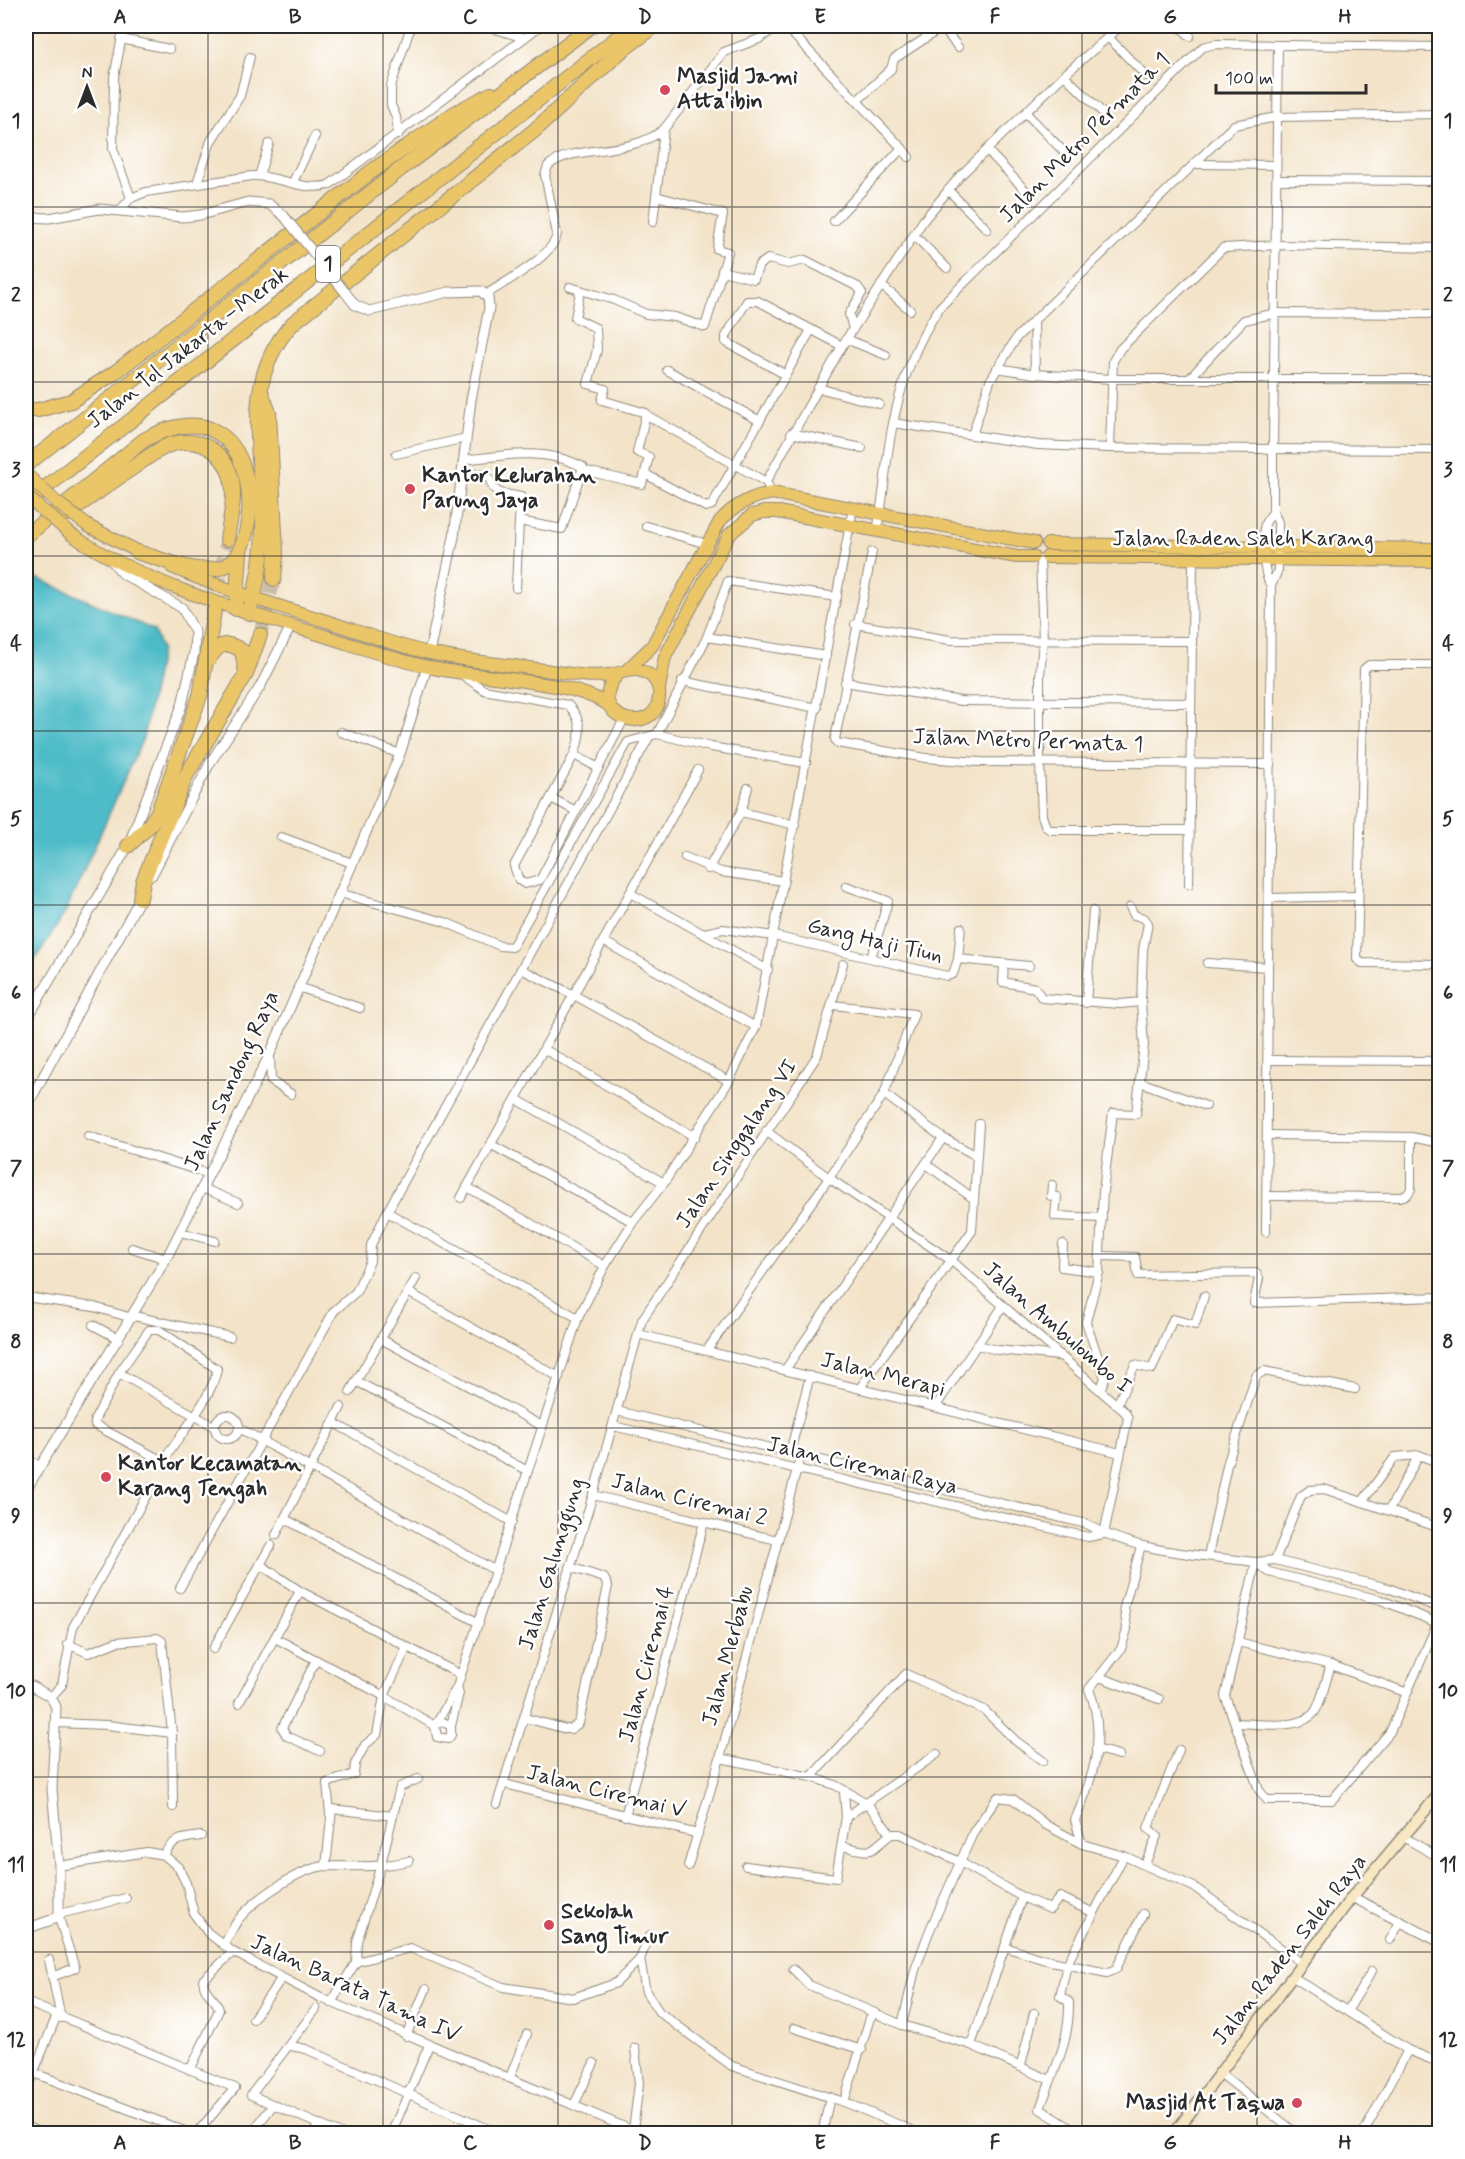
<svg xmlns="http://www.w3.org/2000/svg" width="1465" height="2159" font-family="Mynerve,sans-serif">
<rect width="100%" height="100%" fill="#fff"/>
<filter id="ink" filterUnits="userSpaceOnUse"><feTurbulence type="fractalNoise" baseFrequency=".0167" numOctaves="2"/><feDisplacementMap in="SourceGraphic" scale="12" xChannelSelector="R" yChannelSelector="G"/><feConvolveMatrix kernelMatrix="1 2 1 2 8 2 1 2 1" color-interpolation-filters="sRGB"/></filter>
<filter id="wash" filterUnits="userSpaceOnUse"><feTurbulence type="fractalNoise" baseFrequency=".008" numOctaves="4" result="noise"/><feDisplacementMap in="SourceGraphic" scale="24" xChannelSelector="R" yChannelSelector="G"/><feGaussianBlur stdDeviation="1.35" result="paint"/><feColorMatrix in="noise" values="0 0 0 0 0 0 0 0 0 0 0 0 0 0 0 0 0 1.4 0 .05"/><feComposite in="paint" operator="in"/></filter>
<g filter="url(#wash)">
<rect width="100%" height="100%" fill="#f3e3c8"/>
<!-- water -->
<path fill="#4ebcc8" stroke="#3c747a" stroke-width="1.5" d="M37 578 154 630 161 649 143 738 65 913 26 974V587Z"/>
</g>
<g filter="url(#ink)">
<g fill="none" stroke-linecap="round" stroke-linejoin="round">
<!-- motorway-tunnel -->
<g stroke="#cbbea9" stroke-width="14" stroke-dasharray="14 7" stroke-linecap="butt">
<path d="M214 611 227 539"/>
<path d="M260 635 274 579"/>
</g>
<!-- minor casing -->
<g stroke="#8f877a" stroke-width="10">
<g id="minor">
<path d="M124 26 114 77 113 149 131 198"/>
<path d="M486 26 524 38"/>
<path d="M785 26 902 148"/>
<path d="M941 26 958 47"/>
<path d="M1179 26 1190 36"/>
<path d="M1108 37 1146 76"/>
<path d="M121 39 169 49"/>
<path d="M1064 75 1102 112"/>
<path d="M858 100 891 69 894 59 944 26"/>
<path d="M1026 113 1065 153"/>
<path d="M398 135 396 117 391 105V86L411 26"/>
<path d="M987 150 1025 190"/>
<path d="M1196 164 1276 165"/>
<path d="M259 176 269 144"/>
<path d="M1277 180 1440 181"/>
<path d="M293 182 315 136"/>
<path d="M197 183 211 141 240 96 250 57"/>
<path d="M948 190 987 229"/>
<path d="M121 209 131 198 146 192 252 176C277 175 304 192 329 185L540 26"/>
<path d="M834 221 902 148 909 157"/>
<path d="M653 222 664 129"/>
<path d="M914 235 947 268"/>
<path d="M722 271 754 279 759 265 768 259 788 264 805 260 858 287 862 293 849 314 853 329"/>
<path d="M881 285 910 310"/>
<path d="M570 287 614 300 646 314 675 317 705 327 728 252 717 249 723 214 656 196"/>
<path d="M580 292 575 318 596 328 597 350 588 384 605 389 602 400 646 413 637 452 649 457 642 484 582 470"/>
<path d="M487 294C506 281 553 257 557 234L545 175 548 166C573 143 629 158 664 129L724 52 759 39 778 26"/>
<path d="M1034 320 1035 374"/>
<path d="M846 339 886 355"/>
<path d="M997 368 1035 374 1111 379H1440"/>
<path d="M667 370 760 421"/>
<path d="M786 375 726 342V336L747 301H758L842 346"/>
<path d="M1190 378 1244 320 1277 313 1440 314"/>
<path d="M818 388 879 404"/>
<path d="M648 416 766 482 772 493"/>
<path d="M893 423 1038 445 1110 448 1440 450"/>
<path d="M791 433 862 448"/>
<path d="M972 435 990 381 1017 337 1234 125 1277 117 1440 114"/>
<path d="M1110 448 1113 361 1120 349 1223 248 1277 245 1440 248"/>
<path d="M396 454 466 438"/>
<path d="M464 460C504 455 546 447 583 467L562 529 519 521 516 588"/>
<path d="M462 473 481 474 489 478 493 488 500 493 521 497 519 521"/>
<path d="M647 475 706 507 712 505 811 330"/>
<path d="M766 482 842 346 923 221 960 176 1064 75 1121 26"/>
<path d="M646 526 707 544"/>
<path d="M877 530C885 495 885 459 893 424 901 383 917 341 940 307L1203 47 1215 44 1440 47"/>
<path d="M872 552 835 739 837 743 926 758 980 762 1270 764"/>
<path d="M1040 560 1043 641 1040 675V763L1042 816 1046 827 1051 830H1189"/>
<path d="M1271 586C1263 574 1261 539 1265 524 1266 520 1271 516 1273 512"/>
<path d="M855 624 950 640 1191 641"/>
<path d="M707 637 826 656"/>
<path d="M1440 665H1369L1364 669 1357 959 1362 963 1440 964"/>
<path d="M461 674 484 690 568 705C584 721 581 736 574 755L514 866 519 880 525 884 540 880 624 719"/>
<path d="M682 681 817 708"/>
<path d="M845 682 961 701 1191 703"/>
<path d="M341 732 400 754"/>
<path d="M657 734 711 747 806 763"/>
<path d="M574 755 599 768"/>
<path d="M551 798 576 811"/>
<path d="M741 812 795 825"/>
<path d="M281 837 352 863"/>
<path d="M685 857 721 872 784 881"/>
<path d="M708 869 741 812 748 788"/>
<path d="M1189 884 1193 561"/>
<path d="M846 886 888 901 871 958"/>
<path d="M339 893 445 922 500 946 512 947 628 742 657 734 707 637 728 581 837 597"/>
<path d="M630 893 768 970"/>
<path d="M1269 898 1358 896"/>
<path d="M704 933 723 929 774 936 947 976 953 974 958 959 961 928"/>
<path d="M603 941 756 1027"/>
<path d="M958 959 1029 966"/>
<path d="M1004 963 1003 982 1035 988 1042 998 1120 1004 1141 1002"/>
<path d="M1207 963 1268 967"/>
<path d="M521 969 574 995 729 1081"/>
<path d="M298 987 360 1008"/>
<path d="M1086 1003 1093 911"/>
<path d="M544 1049 695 1137"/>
<path d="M270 1056 271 1081 291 1094"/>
<path d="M1268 1060 1440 1061"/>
<path d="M1140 1082 1206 1106"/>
<path d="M884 1094 943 1138 977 1156"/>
<path d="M516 1099 664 1183"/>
<path d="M766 1131 829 1178 952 1261 1125 1412 1128 1418 1104 1534"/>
<path d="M1267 1135 1411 1137 1440 1143"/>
<path d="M88 1136 209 1174"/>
<path d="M490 1144 633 1222"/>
<path d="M926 1164 974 1199"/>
<path d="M1052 1185 1051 1196 1057 1197 1055 1216 1102 1218"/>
<path d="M467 1187 605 1266"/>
<path d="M202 1188 238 1203"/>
<path d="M1267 1196 1400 1197 1407 1195 1411 1189V1137"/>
<path d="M461 1198 698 770"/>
<path d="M387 1212 578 1318"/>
<path d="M180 1232 215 1241"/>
<path d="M1266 1232 1271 586 1278 570V522L1273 512V448L1278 45"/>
<path d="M1063 1244 1062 1267 1099 1272"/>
<path d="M132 1248 166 1259"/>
<path d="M1100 1256 1135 1257 1138 1275 1256 1273 1259 1278 1254 1303 1440 1297"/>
<path d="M408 1292 416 1278"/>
<path d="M26 1297 94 1307 132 1318"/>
<path d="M134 1316 230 1337"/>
<path d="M93 1325 119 1339"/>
<path d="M149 1330H159L217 1369C213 1396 181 1434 166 1457L159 1459 95 1425V1419L119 1373Z"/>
<path d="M638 1334 1120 1453"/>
<path d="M381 1339 542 1426"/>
<path d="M977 1345 998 1350 1059 1356"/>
<path d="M707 1350 829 1178 884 1094 914 1014 833 1005"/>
<path d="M785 1370 943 1138"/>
<path d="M119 1373 215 1427"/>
<path d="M356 1381 528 1471"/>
<path d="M860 1388 972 1231 979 1124"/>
<path d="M1100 1390 1105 1378 1086 1322 1099 1272 1103 1191 1113 1113 1136 1114 1144 1045 1141 1002 1143 950 1148 923 1144 918 1134 915 1130 907"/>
<path d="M350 1392 408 1292 559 1377"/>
<path d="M1117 1405 1135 1365 1152 1369 1173 1319 1195 1325 1204 1296"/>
<path d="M936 1406 1003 1306"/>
<path d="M617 1411 1087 1524C1136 1553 1200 1555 1256 1562L1275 1560 1388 1588 1440 1608"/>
<circle cx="227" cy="1427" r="12"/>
<path d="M334 1423 512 1522"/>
<path d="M613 1426 1088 1537 1104 1534"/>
<path d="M239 1428 496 1571"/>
<path d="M790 1452 810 1376"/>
<path d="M26 1458 39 1466"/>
<path d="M593 1495 777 1540"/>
<path d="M1362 1502 1395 1457 1419 1455 1440 1463"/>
<path d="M1389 1510 1419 1455"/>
<path d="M285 1519 479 1623"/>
<path d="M276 1535 341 1407"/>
<path d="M1208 1556 1227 1465 1256 1376 1264 1371 1355 1389"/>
<path d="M1275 1560 1301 1496 1310 1490 1324 1489 1440 1528"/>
<path d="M1256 1562 1225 1696 1259 1790 1267 1800H1332L1390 1732 1440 1617"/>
<path d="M1256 1562 1269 1572 1381 1600 1440 1624"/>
<path d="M261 1565 300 1591 461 1675"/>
<path d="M180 1588 334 1311 356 1292 370 1261 371 1245 387 1212 648 739"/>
<path d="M275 1638 384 1696 435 1726"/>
<path d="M1238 1642 1331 1665 1405 1692"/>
<path d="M68 1644 88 1653 116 1642 157 1638 162 1641 172 1733 173 1807"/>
<path d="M213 1649 271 1545"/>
<path d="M316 1660 282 1728 287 1736 320 1751"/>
<path d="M1099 1677 1159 1699"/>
<path d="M51 1697 62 1685 73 1627 151 1487"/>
<path d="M239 1703 300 1591"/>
<path d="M525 1718 566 1729H571L579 1723 608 1586 604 1578 570 1567"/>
<path d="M55 1723 107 1725 172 1733"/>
<path d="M439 1723 443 1722 451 1726V1735L448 1739 437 1737 435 1726 457 1687 578 1318 605 1266 633 1222 664 1183 729 1081 756 1027 853 508"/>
<path d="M1236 1723C1258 1723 1303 1732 1316 1710 1323 1697 1326 1679 1331 1665"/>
<path d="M451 1726 459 1693 457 1687"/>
<path d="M1096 1749 1119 1755"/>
<path d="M720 1758 811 1777 835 1785 867 1803 891 1834"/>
<path d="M811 1777 906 1674 984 1710 1016 1741 1043 1761"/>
<path d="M505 1784 698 1834"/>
<path d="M497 1804 593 1495 642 1320 817 1056 843 964"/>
<path d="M330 1814 327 1783 354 1774 355 1764 365 1745 377 1735 384 1696 407 1647"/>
<path d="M625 1816 704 1522"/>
<path d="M846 1817 937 1754"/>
<path d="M1405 1838 1440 1858"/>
<path d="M1082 1844 1075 1820C1094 1776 1107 1735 1089 1689L1121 1649 1127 1629 1124 1607 1141 1546"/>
<path d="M843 1846C876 1854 867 1853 891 1834H900L960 1862 1022 1897 1050 1909 1060 1897 1094 1913"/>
<path d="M164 1855C172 1838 184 1838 201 1836"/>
<path d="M1145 1864 1157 1836 1148 1828 1179 1750"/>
<path d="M59 1866 147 1852 164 1855 178 1867 186 1883 194 1914 208 1933 233 1952 321 1998 641 2134"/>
<path d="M326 1866 332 1809 393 1816"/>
<path d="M688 1866 720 1758 801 1454"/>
<path d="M746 1866 836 1878 846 1817 844 1792"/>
<path d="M59 1914 126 1898"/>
<path d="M1390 1940 1400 1922"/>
<path d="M224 1944C229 1937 233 1927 238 1920 254 1900 300 1867 327 1866 357 1866 379 1868 409 1861"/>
<path d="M1005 1947 1042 1959 1107 1973 1116 1969 1143 1914"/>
<path d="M640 1959 646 1992 659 2012 732 2066 844 2102 921 2134"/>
<path d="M49 1960 61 2018"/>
<path d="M356 1962 357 1942 380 1868 400 1787 418 1779"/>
<path d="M793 1969 809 1985 875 2013"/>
<path d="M52 1977 75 1968 58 1915"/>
<path d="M1293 1977 1408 2050 1440 2063"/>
<path d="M26 2002 235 2088 196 2134"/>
<path d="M331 2003 356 1962 410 1948 503 1987 573 1998 616 1983 640 1959 650 1935"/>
<path d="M316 2009 251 2095 341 2134"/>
<path d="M1348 2010 1372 1971"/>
<path d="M253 2019 281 1979"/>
<path d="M902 2025 915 1970 929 1932 974 1831 998 1797 1013 1799 1046 1825 1082 1844 1124 1856 1194 1887 1303 1964"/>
<path d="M794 2028 862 2050"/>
<path d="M406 2036 426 1989"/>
<path d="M971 2045 1022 1897"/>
<path d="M291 2046 306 2049 500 2134"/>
<path d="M1021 2065 1034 2013"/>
<path d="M190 2070 219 2010C217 1997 205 1997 203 1980L233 1952"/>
<path d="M34 2073 192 2134"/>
<path d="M1220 2073 1297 2134"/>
<path d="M510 2077 527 2034"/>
<path d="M26 2091 57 2015"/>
<path d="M844 2102 870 2018 875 2013 902 2025 971 2045 1050 2080"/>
<path d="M574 2105 594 2063"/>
<path d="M26 2126 42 2134"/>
<path d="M633 2130 639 2084 635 2048"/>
<path d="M251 2134 273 2105"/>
<path d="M314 2134 318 2124"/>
<path d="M391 2134 429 2045"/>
<path d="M822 2134 830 2097"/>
<path d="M1080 2134 1040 2109C1053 2071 1070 2044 1069 2002L1060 1996 1067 1964 1124 1856"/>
<path d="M1363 2134 1408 2050"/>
<path d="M1436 2134 1440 2125"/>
</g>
</g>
<!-- tertiary casing -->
<g stroke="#8f877a" stroke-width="11">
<g id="tertiary">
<path d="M26 217 49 218 99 209 183 217 201 215 248 202 269 204 284 216"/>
<path d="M345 292 355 305 369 311 449 292 481 291 488 298 489 308 471 400 454 537 429 653"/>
<path d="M152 875 210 763 260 687 291 626"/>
<path d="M26 1021 128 846 182 705 194 653 195 632 182 608 123 574 112 561"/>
<path d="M26 1108 143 893"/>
<path d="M26 1490 166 1259 270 1054 400 754 427 667"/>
<path d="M26 1683 51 1697 56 1707 52 1789 59 1866V1914L54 1919 26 1929"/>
<path d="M1352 1897 1440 1942"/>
</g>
</g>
<!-- secondary casing -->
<g stroke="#8f877a" stroke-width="13">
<path id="secondary" d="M1174 2134 1352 1897 1440 1793"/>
</g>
<!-- primary casing -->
<g stroke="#8f877a" stroke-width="14">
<g id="primary">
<path d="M88 526 145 555"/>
<path d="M72 535C145 584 232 608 315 633 354 645 393 660 433 668 482 679 571 679 610 706"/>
<path d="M1048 544 1440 549"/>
<path d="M1047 557 1440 561"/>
<path d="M172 567C222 589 274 605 326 621 360 632 394 645 429 653 465 661 501 664 537 669 561 672 586 678 609 675 624 673 638 664 652 677 657 682 660 690 659 697 657 740 580 717 618 674"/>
<path d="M628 669 652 646 720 521C735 505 750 497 772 493L1034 543"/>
<path d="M659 688 665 657 729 535 752 515 764 512H778L1017 557H1033"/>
</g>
</g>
<!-- motorway casing -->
<g stroke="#8f877a" stroke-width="16">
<g id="motorway">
<path d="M262 394 269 413 276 554 274 579"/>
<path d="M26 410H38L71 401 117 371 372 171 455 113 491 94"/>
<path d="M26 465 402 168 591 26"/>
<path d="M26 503 632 26"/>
<path d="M59 519C83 503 105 487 128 471 142 462 156 449 172 444 187 440 203 442 215 452 242 475 232 509 227 539"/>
<path d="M26 536 144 440C263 375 268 551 223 567 198 576 162 559 137 552"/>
<path d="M236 609 240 551"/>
<path d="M249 613C258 584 263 557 263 526 263 456 239 380 293 323L535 130 621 51 655 26"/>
<path d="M209 659C218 644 227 640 242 651L246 672"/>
<path d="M128 846 149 826 158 812 200 696 214 611"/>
<path d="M140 898 143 881 186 776 246 674 260 635"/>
</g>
</g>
<!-- minor -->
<use href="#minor" stroke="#fff" stroke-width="8"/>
<!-- tertiary -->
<use href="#tertiary" stroke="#fff" stroke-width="9"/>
<!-- secondary -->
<use href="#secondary" stroke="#f7e8c3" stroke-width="10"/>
<!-- primary -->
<use href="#primary" stroke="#ebc669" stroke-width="12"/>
<!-- motorway -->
<use href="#motorway" stroke="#ebc669" stroke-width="14"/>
<!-- tertiary-bridge casing -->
<g stroke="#8f877a" stroke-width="11" stroke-linecap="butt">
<path id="tertiary-bridge" d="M284 216 345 292"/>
</g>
<!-- primary-bridge casing -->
<g stroke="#8f877a" stroke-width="14" stroke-linecap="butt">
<g id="primary-bridge">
<path d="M26 474 55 501 88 526"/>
<path d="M26 496 72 535"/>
</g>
</g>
<!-- tertiary-bridge -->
<use href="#tertiary-bridge" stroke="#fff" stroke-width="9"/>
<!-- primary-bridge -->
<use href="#primary-bridge" stroke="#ebc669" stroke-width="12"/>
</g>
</g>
<!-- grid -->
<path fill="none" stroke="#2b2b2b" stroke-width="1.5" stroke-opacity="0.55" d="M208 26V2134M383 26V2134M558 26V2134M732 26V2134M907 26V2134M1082 26V2134M1257 26V2134M26 207H1440M26 382H1440M26 556H1440M26 731H1440M26 905H1440M26 1080H1440M26 1254H1440M26 1428H1440M26 1603H1440M26 1777H1440M26 1952H1440"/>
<!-- markers -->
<g fill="#d1495b" stroke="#fff" stroke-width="2">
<circle cx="665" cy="90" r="6"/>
<circle cx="410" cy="489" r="6"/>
<circle cx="106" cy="1477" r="6"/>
<circle cx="549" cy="1925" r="6"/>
<circle cx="1297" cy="2103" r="6"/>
</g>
<g text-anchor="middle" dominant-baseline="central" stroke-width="5" stroke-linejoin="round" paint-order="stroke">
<!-- shield labels -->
<rect fill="#fff" stroke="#6b6b6b" stroke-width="1.5" x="316" y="246" width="24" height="36" rx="4.5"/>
<g font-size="21" font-weight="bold" fill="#2b2b2b">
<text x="328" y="264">1</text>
</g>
<!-- poi labels -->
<g font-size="22" font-weight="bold" fill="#2b2b2b" stroke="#fff" text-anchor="start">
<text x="677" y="77">Masjid Jami<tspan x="677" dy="25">Atta'ibin</tspan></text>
<text x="422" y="476">Kantor Kelurahan<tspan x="422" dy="25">Parung Jaya</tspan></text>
<text x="118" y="1464">Kantor Kecamatan<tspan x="118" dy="25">Karang Tengah</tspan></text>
<text x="561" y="1912">Sekolah<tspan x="561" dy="25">Sang Timur</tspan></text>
<text x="1285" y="2103" text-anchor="end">Masjid At Taqwa</text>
</g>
<!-- street labels -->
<g font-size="22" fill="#2b2b2b" stroke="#fff">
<text transform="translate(1085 138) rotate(-45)">Jalan Metro Permata 1</text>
<text transform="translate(188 348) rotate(-38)">Jalan Tol Jakarta–Merak</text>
<text x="1243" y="539">Jalan Raden Saleh Karang</text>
<text transform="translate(1028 741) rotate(2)">Jalan Metro Permata 1</text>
<text transform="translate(875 941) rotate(13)">Gang Haji Tiun</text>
<text transform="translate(232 1081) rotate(-65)">Jalan Sandong Raya</text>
<text transform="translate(737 1144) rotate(-56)">Jalan Singgalang VI</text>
<text transform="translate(1057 1328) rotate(41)">Jalan Ambulombo I</text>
<text transform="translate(883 1375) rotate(14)">Jalan Merapi</text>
<text transform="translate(862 1466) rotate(13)">Jalan Ciremai Raya</text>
<text transform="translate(689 1500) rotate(14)">Jalan Ciremai 2</text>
<text transform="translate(552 1564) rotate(-73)">Jalan Galunggung</text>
<text transform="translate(728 1656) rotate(-75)">Jalan Merbabu</text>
<text transform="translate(647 1664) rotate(-75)">Jalan Ciremai 4</text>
<text transform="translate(606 1792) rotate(14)">Jalan Ciremai V</text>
<text transform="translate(1290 1950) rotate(-52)">Jalan Raden Saleh Raya</text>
<text transform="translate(355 1989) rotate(25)">Jalan Barata Tama IV</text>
</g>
</g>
<!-- margin -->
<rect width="1465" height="2159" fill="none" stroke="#fff" stroke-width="66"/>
<!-- north arrow -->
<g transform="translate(87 87)" stroke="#ffffff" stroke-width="4.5" paint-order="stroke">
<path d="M0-4.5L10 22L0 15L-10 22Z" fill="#2b2b2b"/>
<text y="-9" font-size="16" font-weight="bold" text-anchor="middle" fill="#2b2b2b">N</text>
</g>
<!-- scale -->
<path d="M1216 84v9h150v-9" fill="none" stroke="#2b2b2b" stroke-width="3"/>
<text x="1225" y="84" font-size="18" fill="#2b2b2b" stroke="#ffffff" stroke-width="4.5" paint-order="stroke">100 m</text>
<rect x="33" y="33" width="1399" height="2093" fill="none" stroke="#2b2b2b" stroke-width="2"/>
<g font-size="20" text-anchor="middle" font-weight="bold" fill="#2b2b2b">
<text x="120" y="23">A</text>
<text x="295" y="23">B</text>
<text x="470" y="23">C</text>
<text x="645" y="23">D</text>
<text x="820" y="23">E</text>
<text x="995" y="23">F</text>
<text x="1170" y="23">G</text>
<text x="1345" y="23">H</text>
<text x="16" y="127">1</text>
<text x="1448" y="127">1</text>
<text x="16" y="301">2</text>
<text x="1448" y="301">2</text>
<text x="16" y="476">3</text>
<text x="1448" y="476">3</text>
<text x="16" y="650">4</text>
<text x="1448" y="650">4</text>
<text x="16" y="825">5</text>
<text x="1448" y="825">5</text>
<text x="16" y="999">6</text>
<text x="1448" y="999">6</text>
<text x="16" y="1174">7</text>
<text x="1448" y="1174">7</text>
<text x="16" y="1348">8</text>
<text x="1448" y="1348">8</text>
<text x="16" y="1522">9</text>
<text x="1448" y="1522">9</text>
<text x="16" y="1697">10</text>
<text x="1448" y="1697">10</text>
<text x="16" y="1871">11</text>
<text x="1448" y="1871">11</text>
<text x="16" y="2046">12</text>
<text x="1448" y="2046">12</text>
<text x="120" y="2149">A</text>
<text x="295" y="2149">B</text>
<text x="470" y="2149">C</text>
<text x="645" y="2149">D</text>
<text x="820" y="2149">E</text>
<text x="995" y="2149">F</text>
<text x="1170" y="2149">G</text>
<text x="1345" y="2149">H</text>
</g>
</svg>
